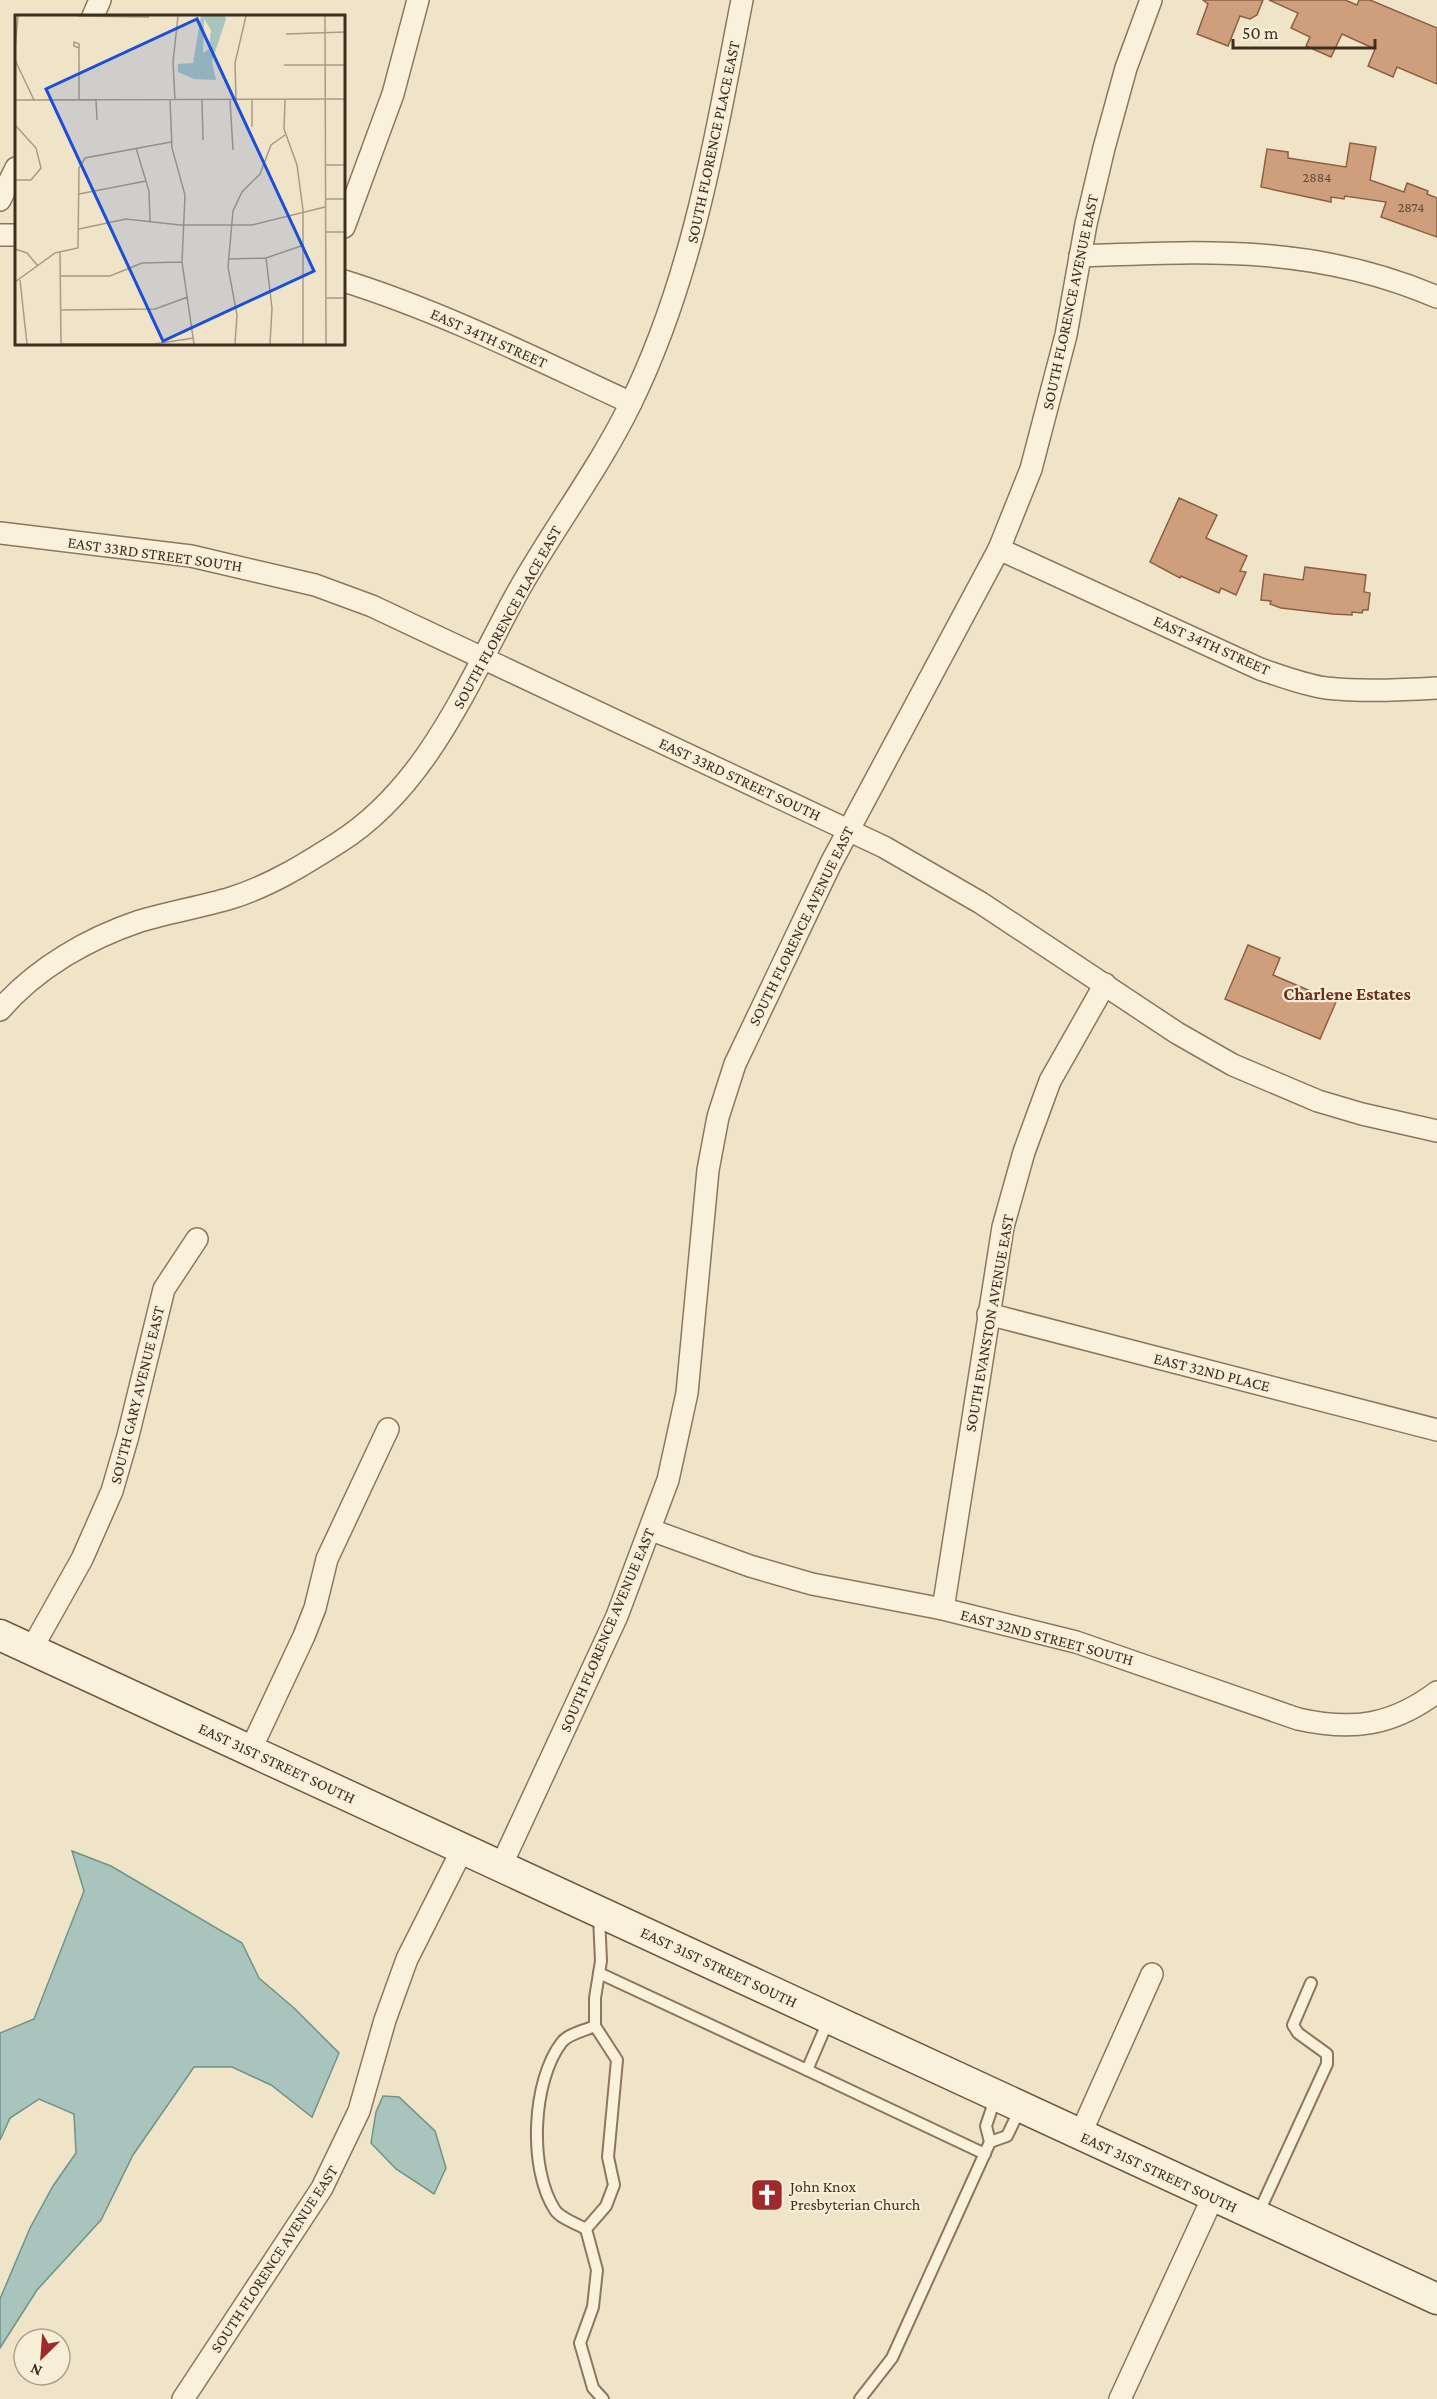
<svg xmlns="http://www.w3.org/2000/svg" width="1437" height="2399" font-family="'Crimson Pro',serif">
<rect width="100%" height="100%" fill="#f0e4c8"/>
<!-- water -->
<g fill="#a9c4bc" stroke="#6f938a" stroke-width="1.5">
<path d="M72 1851 111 1866 242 1943 259 1978 294 2008 339 2053 312 2117 271 2085 232 2067H194L133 2155 101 2220 37 2290 0 2348V2299L30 2228 53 2186 76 2153 74 2114 39 2099 10 2118 0 2140V2033L34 2019 84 1891Z"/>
<path d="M383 2096 399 2097 435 2131 446 2168 434 2194 396 2169 371 2143 376 2112Z"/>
</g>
<!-- building -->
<g fill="#cf9f7d" stroke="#8d5f41" stroke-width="1.5">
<path d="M1203 0H1263L1257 15 1250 19 1240 16 1228 46 1197 34 1208 4Z"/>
<path d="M1269 0H1345L1357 5 1359 0H1370L1437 28V84L1397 67 1393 77 1368 66 1375 49 1342 34 1331 57 1306 46 1310 37 1291 28 1298 13Z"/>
<path d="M1350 143 1376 147 1370 180 1404 192 1407 183 1428 191 1427 194 1437 198V237L1381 217 1386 202 1345 196 1344 199 1331 197V202L1261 187 1267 149 1288 152V158L1346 167Z"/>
<path d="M1179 498 1217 515 1206 538 1247 556 1240 571 1246 572 1236 595 1221 588 1219 593 1181 576 1180 578 1150 562Z"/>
<path d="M1305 567 1366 575 1364 592 1370 593 1368 610H1363L1362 613 1352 612V615L1333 614 1281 608 1270 604 1271 601 1261 600 1264 574 1303 580Z"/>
<path d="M1248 945 1280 958 1273 975 1336 1002 1320 1039 1225 999Z"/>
</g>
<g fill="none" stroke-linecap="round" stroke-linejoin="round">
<!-- lane casing -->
<g stroke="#8d765c" stroke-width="14">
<g id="lane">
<path d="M599 1916 601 1961 595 1998V2026L617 2060 608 2157 614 2185 606 2206 586 2229 597 2270 593 2307 580 2343 593 2388 603 2399"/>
<path d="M599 1973 807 2070"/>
<path d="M829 2019 807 2070 985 2154"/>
<path d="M996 2096 986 2126 990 2142 1007 2136 1020 2109"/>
<path d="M1258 2214 1327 2064V2054L1298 2033 1293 2025 1311 1983"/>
<path d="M586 2229C577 2224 560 2218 555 2210 528 2169 532 2080 562 2042 568 2034 586 2030 595 2026"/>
<path d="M860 2399 892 2358 990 2142"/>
</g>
</g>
<!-- street casing -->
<g stroke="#8d765c" stroke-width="24">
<g id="street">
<path d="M93 16 100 0"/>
<path d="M0 200 16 168"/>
<path d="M344 227 393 94 418 0"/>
<path d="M0 235H16"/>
<path d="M1080 256C1208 251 1316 245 1437 297"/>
<path d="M344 281C443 312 536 359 631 403"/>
<path d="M0 533 191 556 315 585 372 606 884 847 981 903 1177 1033 1233 1065 1318 1101 1362 1114 1437 1131"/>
<path d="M999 549 1260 669C1281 676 1304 685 1326 688 1363 692 1400 690 1437 688"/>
<path d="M0 1010C36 968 89 938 140 921 170 912 201 907 231 898 270 886 305 864 338 843 427 787 468 683 516 595 552 530 597 472 630 405 693 277 715 139 742 0"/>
<path d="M988 1314 1437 1430"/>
<path d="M651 1530 750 1566 812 1584 943 1609 1076 1642 1298 1719C1352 1731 1392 1726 1437 1692"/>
<path d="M943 1609 1003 1227 1024 1152 1050 1081 1105 984"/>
<path d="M31 1650 82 1559 112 1491 128 1436 164 1289 197 1239"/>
<path d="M250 1751 304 1636 315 1608 327 1559 388 1429"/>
<path d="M501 1866 617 1616 668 1480 687 1393 708 1170 718 1117 735 1064 831 863 999 549 1031 469 1066 335 1086 224 1104 148 1126 68 1151 0"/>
<path d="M1080 2135 1152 1974"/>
<path d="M183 2399 322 2188 359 2111 385 2020 407 1959 463 1848"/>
<path d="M1120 2399 1213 2197"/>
</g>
</g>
<!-- secondary casing -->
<g stroke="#6f573f" stroke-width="33">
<path id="secondary" d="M0 1635 1437 2299"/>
</g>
<!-- lane -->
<use href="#lane" stroke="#faf1dc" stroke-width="10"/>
<!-- street -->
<use href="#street" stroke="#faf1dc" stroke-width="21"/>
<!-- secondary -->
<use href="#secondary" stroke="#faf1dc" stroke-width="30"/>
</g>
<!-- icons -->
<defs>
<g id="church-square" transform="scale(1.725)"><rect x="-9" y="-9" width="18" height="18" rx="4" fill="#9e2a2b" stroke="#f7eed8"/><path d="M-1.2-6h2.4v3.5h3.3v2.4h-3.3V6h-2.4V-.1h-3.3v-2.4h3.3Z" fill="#fff"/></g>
</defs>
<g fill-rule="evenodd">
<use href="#church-square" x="767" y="2195"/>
</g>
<g text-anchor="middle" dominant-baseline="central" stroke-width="4.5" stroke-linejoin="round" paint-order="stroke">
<!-- number labels -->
<g font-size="14" fill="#624a37">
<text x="1317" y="177">2884</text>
<text x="1411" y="207">2874</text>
</g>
<!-- street labels -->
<g font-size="16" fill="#3d2e20" stroke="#f7eed8">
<text transform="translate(713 142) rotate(-78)">SOUTH FLORENCE PLACE EAST</text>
<text transform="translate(1070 302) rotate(-78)">SOUTH FLORENCE AVENUE EAST</text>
<text transform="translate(489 338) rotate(24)">EAST 34TH STREET</text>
<text transform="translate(155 554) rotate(8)">EAST 33RD STREET SOUTH</text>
<text transform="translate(507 617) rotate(-61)">SOUTH FLORENCE PLACE EAST</text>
<text transform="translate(1212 645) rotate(24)">EAST 34TH STREET</text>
<text transform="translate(740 779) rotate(25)">EAST 33RD STREET SOUTH</text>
<text transform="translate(801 926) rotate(-64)">SOUTH FLORENCE AVENUE EAST</text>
<text transform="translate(989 1323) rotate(-80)">SOUTH EVANSTON AVENUE EAST</text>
<text transform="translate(1212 1372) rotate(14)">EAST 32ND PLACE</text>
<text transform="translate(137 1395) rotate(-76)">SOUTH GARY AVENUE EAST</text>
<text transform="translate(607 1630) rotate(-67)">SOUTH FLORENCE AVENUE EAST</text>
<text transform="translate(1047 1637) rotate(15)">EAST 32ND STREET SOUTH</text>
<text transform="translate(277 1763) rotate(25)">EAST 31ST STREET SOUTH</text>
<text transform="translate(719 1967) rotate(25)">EAST 31ST STREET SOUTH</text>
<text transform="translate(1159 2172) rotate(25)">EAST 31ST STREET SOUTH</text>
<text transform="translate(274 2259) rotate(-57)">SOUTH FLORENCE AVENUE EAST</text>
</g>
<!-- poi labels -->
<g font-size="16" fill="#3d2e20" stroke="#f7eed8" text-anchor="start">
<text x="790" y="2186">John Knox<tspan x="790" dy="18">Presbyterian Church</tspan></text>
</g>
<!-- neighbourhood labels -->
<g font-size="18" font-weight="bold" fill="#6b2e1e" stroke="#f7eed8">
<text x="1347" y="994">Charlene Estates</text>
</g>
</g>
<!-- overview -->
<g transform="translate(15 15)">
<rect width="330" height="330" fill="#f0e4c8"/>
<path d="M186 1H210L211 4 197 46 201 65 179 64 163 57V49L178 48ZM189 4 196 15 194 34 188 38Z" fill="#a9c4bc" fill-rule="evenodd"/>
<path fill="none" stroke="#a89b85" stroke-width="1.5" d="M62 1 134 2M310 1 311 329M271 19 330 17M64 33 59 31V27L64 29V85M0 34 3 1M0 45 19 85M269 50H330M221 84 220 48 231 1M0 85 330 84M81 85 82 105M155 85 157 133 170 180 167 247 179 329M160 85 158 47 163 1M187 85 188 125M215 85 218 135M270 85 269 114 282 150 288 195V329M0 110 21 133 26 153 16 165H0M237 112V85M121 133 134 176 135 206M311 150H330M64 179 131 166M311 184H330M64 214 111 204 165 210H237L310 192M311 217H330M0 234 12 238 23 251M45 236 46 329H139L179 323M251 243 257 293 255 329M213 244 251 243 289 230M46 261H95L127 248 167 247M5 265 12 329M0 267 40 238 63 233 64 153 70 143 156 127M311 283H330M46 295 140 294 173 282M220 329 222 300 213 252 218 196 227 177 245 159 256 130 270 120"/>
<path fill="#1d4ed8" fill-opacity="0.15" stroke="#1d4ed8" stroke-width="3" d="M182 4 299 256 148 326 31 74Z"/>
<rect width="330" height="330" fill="none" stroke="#3d2e20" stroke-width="3"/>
</g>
<!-- north arrow -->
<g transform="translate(42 2357) rotate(205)"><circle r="28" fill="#f7eed8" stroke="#ada18e" stroke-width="1.5"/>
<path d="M0-4.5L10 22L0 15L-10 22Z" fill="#9e2a2b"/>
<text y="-9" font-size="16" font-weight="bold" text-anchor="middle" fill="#3d2e20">N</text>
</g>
<!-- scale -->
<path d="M1233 39v9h142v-9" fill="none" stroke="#3d2e20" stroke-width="3"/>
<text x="1242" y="39" font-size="18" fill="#3d2e20" stroke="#f7eed8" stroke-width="4.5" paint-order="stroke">50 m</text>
</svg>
